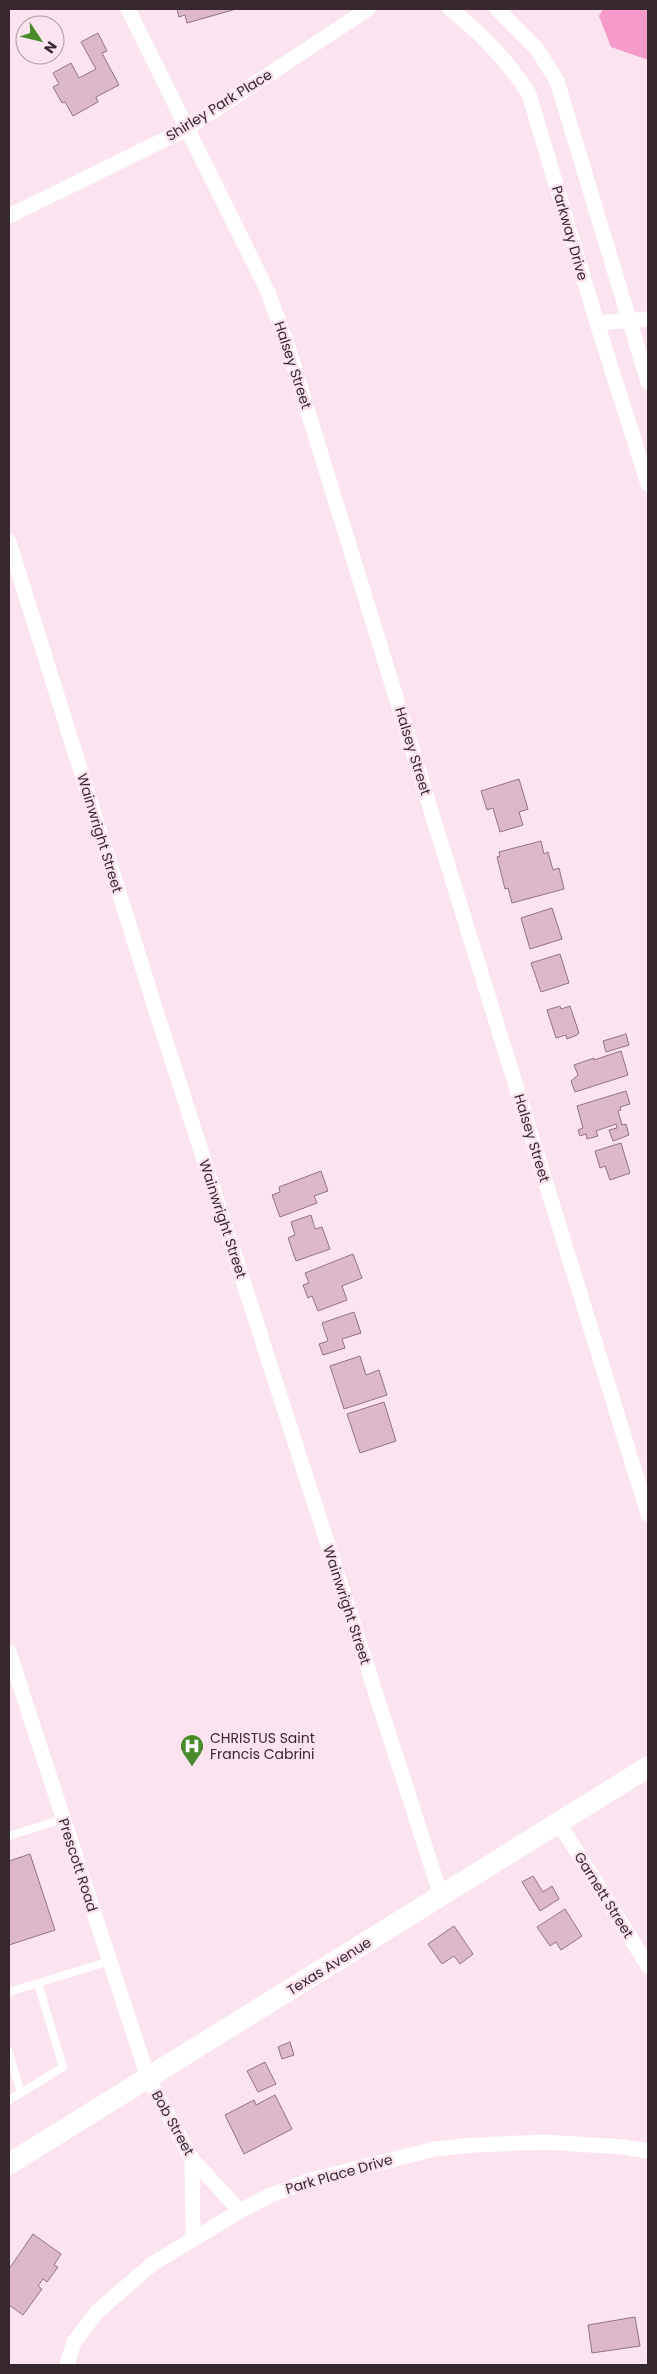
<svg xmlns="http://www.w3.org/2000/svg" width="657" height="2374" font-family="Poppins,sans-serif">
<rect width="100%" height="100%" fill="#fbe4ef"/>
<!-- water -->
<path fill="#f59aca" d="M603 9H648V60L611 47 599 16Z"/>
<!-- building -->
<g fill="#ddb8ca" stroke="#947283">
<path d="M177 9H236L187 23 185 15 179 17Z"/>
<path d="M98 33 107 51 102 53 119 85 96 97 98 102 73 116 65 102 62 103 53 87 59 84 53 73 71 63 79 78 96 69 81 42Z"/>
<path d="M519 779 528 809 519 812 523 825 500 832 493 808 487 810 481 791Z"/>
<path d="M541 841 544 854 548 852 553 870 559 868 564 889 512 903 508 888 505 889 497 857 500 856 499 852Z"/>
<path d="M552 908 562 939 530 949 521 918Z"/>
<path d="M560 954 569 983 541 992 531 963Z"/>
<path d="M560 1006 561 1009 570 1006 579 1033 577 1035 567 1039 566 1035 556 1038 547 1010Z"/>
<path d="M626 1034 629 1045 606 1052 603 1041Z"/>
<path d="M621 1051 628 1075 575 1092 571 1081 578 1075 574 1065 594 1058V1060Z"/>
<path d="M626 1091 630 1104 620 1107 621 1110 618 1111 622 1125 626 1124 629 1135 613 1141 609 1130 617 1128 616 1124 596 1131 598 1136 587 1139 586 1134 580 1136 578 1130 583 1128 577 1106Z"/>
<path d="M621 1143 630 1173 610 1180 605 1166 600 1168 595 1151Z"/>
<path d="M321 1171 328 1191 314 1196 317 1203 280 1217 272 1195 280 1192 279 1187Z"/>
<path d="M311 1215 315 1229 322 1227 330 1249 296 1261 288 1238 295 1235 291 1222Z"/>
<path d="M353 1254 362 1278 342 1286 347 1300 318 1311 312 1296 308 1298 303 1285 309 1283 305 1273Z"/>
<path d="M354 1312 361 1333 342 1339 345 1348 323 1355 319 1344 328 1341 322 1323Z"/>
<path d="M360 1356 366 1375 379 1370 387 1395 344 1409 330 1366Z"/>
<path d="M384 1402 396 1441 360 1453 347 1414Z"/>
<path d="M30 1854 55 1930 9 1945V1861Z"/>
<path d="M533 1876 543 1892 552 1886 559 1899 540 1911 522 1882Z"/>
<path d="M565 1909 582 1936 561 1950 556 1942 550 1946 537 1927Z"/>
<path d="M454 1926 473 1954 460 1964 454 1956 442 1964 428 1944Z"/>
<path d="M290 2042 294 2055 282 2059 278 2047Z"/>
<path d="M265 2062 276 2084 258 2092 247 2071Z"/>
<path d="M275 2095 292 2129 244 2154 225 2115 254 2100 256 2105Z"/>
<path d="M33 2234 61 2254 54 2265 58 2267 47 2282 43 2279 38 2286 42 2289 23 2315 9 2305V2269Z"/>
<path d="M635 2317 640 2346 592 2353 588 2325Z"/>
</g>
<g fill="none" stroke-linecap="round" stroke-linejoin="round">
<!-- lane -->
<g stroke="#fff" stroke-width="8">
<path d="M9 1836 63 1819"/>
<path d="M9 1992 110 1961"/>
<path d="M9 2052 21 2093 9 2100"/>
<path d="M21 2093 63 2067 38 1983"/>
</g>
<!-- street -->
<g stroke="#fff" stroke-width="15">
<path d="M128 9 268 292 287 344 648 1514"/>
<path d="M450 9C481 33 508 61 529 94L597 323 648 484"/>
<path d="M497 9 537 49 557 81 648 382"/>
<path d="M9 216 186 129 368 9"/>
<path d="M597 323 648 319"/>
<path d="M9 542 158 1017 441 1896"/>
<path d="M9 1652 148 2078 192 2159 240 2211"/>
<path d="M559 1823 648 1966"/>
<path d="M192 2159 193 2239"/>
<path d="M67 2365 74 2342 97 2312 152 2264 240 2211 271 2195 311 2180 435 2149 475 2145 544 2142 622 2147 648 2151"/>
</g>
<!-- secondary -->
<path stroke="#fff" stroke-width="21" d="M9 2164 648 1767"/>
</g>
<!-- icons -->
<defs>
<g id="hospital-pin" transform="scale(1.25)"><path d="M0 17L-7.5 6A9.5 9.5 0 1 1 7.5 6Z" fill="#498a2b" stroke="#fbe4ef"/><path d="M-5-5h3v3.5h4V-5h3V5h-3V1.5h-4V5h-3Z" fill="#fff"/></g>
</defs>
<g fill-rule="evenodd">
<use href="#hospital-pin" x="192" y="1746"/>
</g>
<g text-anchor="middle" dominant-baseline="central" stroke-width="5" stroke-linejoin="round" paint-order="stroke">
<!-- street labels -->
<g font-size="14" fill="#372830" stroke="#fbe4ef">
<text transform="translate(219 105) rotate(-32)">Shirley Park Place</text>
<text transform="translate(570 233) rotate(74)">Parkway Drive</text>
<text transform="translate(293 365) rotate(72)">Halsey Street</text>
<text transform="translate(413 751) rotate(73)">Halsey Street</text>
<text transform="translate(100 833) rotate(73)">Wainwright Street</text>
<text transform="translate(532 1138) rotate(73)">Halsey Street</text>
<text transform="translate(223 1219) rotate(72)">Wainwright Street</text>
<text transform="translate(347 1605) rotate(72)">Wainwright Street</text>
<text transform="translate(78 1865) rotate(72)">Prescott Road</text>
<text transform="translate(604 1895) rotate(58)">Garnett Street</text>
<text transform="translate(329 1966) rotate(-32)">Texas Avenue</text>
<text transform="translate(173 2123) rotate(61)">Bob Street</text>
<text transform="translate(339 2174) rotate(-16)">Park Place Drive</text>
</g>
<!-- poi labels -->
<g font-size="14" fill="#372830" stroke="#fbe4ef" text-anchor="start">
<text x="210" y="1738">CHRISTUS Saint<tspan x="210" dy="16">Francis Cabrini</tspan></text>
</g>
</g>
<!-- border -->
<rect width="657" height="2374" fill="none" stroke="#372830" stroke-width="20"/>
<!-- north arrow -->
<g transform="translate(40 40) rotate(125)"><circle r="24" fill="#fbe4ef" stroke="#ad99a3"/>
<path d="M0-4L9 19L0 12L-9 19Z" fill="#498a2b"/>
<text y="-8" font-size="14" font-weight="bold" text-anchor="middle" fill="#372830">N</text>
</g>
</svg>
